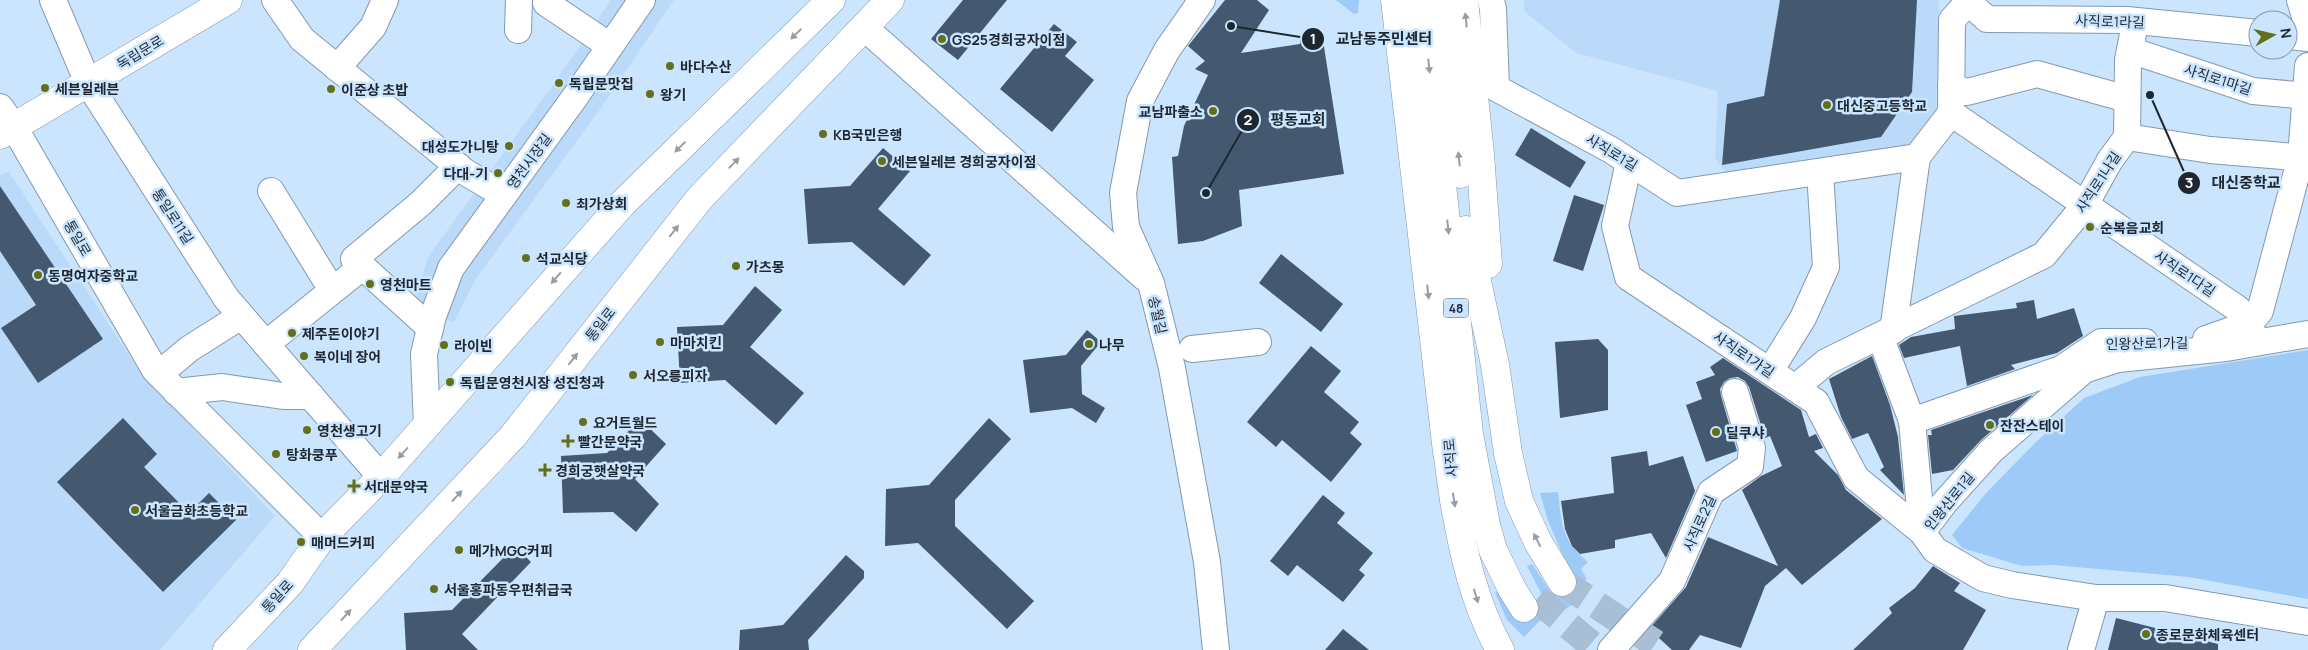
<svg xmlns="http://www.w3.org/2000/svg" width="2308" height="650" font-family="Manrope,'Noto Sans KR',sans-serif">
<rect width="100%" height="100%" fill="#cce5fe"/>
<!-- built -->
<g fill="#bbd9f8">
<path d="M611 0H674L598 112 475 280 454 322 433 316 414 306 428 257 555 82Z"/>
<path d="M1524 0H1939L1936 119 1899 156 1733 183 1715 158 1718 91 1576 53 1524 11Z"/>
<path d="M9 172 142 375 275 516 160 650H0V175Z"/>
</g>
<!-- green -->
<g fill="#9ecaf8">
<path d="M1336 0H1359L1358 13 1354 14Z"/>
<path d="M2308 350V599L2189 577 2053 565 2022 566 1962 548 1952 535 1987 492 2036 442 2084 398 2140 377Z"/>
<path d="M1558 492C1562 525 1561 539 1588 562L1581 569 1587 579 1567 595 1573 604 1561 612 1554 606 1524 637 1507 620 1495 593 1500 590 1516 615 1543 597 1527 566 1532 564 1550 591 1572 577 1547 518 1540 493Z"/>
</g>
<!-- building -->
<g fill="#44596f">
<path d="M963 0H1007L958 60 931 39Z"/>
<path d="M1225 0H1257L1269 10 1241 53 1300 44V37L1322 34 1344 174 1239 190 1242 226 1203 241 1178 244 1172 157 1178 156 1184 126 1208 75 1195 69 1205 61 1188 46Z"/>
<path d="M1780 0H1917L1912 92 1881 137 1722 165 1727 104 1764 96Z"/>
<path d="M1054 24 1077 42 1065 56 1094 80 1052 132 1000 89Z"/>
<path d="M1531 128 1586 162 1570 188 1515 155Z"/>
<path d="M883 148 910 171 878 209 931 255 904 286 852 242 808 244 804 189 850 186Z"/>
<path d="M0 186 103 339 38 383 1 328 36 305 0 251Z"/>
<path d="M1574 195 1604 205 1583 271 1553 261Z"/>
<path d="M1281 254 1343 304 1321 332 1259 283Z"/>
<path d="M755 286 782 310 750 347 804 393 776 425 725 380 680 383 677 327 723 325Z"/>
<path d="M2034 300 2037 319 2074 308 2083 336 2057 353 2011 365 2015 369 1967 386 1960 346 1904 358 1899 345 1911 337 1955 329 1954 316 2017 308 2016 303Z"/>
<path d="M1087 330 1101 342 1081 366 1082 394 1105 408 1096 423 1072 408 1030 413 1023 360 1066 355Z"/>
<path d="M1598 339 1608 350V410L1560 418 1555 342Z"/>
<path d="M1311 346 1341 371 1324 392 1359 422 1350 433 1362 444 1331 482 1282 440 1276 447 1247 422Z"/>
<path d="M1872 356 1890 405 1898 437 1904 495 1880 470 1884 467 1868 433 1852 439 1841 417 1829 379Z"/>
<path d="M1723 358 1801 410 1809 437 1816 434 1823 448 1814 451 1838 475 1846 490 1882 519 1802 585 1786 568 1765 586 1741 648 1700 635 1689 650H1672L1649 629 1686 587 1708 537 1778 566 1742 490 1761 476 1782 466 1770 436 1765 438 1749 387 1745 381 1738 377 1730 378 1724 382 1720 389 1721 396 1737 451 1706 462 1686 405 1702 399 1696 382 1715 375 1710 367Z"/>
<path d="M2033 395 1981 440 1953 470 1932 474 1928 435H1932L1931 430Z"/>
<path d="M123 418 157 454 144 467 189 513 209 493 236 520 163 592 57 482Z"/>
<path d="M989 418 1011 439 955 500V526L1034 601 1007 629 918 543 885 546 886 489 929 485Z"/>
<path d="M640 419 666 444 635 479 659 504 636 532 613 512 563 513 561 456 607 453Z"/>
<path d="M1647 451 1649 466 1683 456 1695 491 1666 558 1651 533 1615 540V548L1580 554 1572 546 1565 529 1561 501 1614 493 1611 457Z"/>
<path d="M1323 495 1345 513 1337 523 1373 553 1359 570 1365 575 1343 602 1297 565 1288 576 1270 561Z"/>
<path d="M515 546 531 562 462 634 478 650H406L404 613 452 610Z"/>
<path d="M846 555 864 571V578L808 640 809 650H739L740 630 783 625Z"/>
<path d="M1933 566 1960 583 1954 591 1986 610 1963 650H1853L1892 613 1889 608 1915 588Z"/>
<path d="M2116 618 2218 644V650H2108Z"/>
<path d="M1343 629 1369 650H1325Z"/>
</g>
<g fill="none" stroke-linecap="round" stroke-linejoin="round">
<!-- major-tunnel -->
<g stroke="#a9bfd5" stroke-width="28" stroke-dasharray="28 14" stroke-linecap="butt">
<path d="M1562 582 1665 650"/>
<path d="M1537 599 1598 650"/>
</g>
<!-- minor casing -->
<g stroke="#8299b1" stroke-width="28">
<g id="minor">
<path d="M53 0 88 83 226 298 381 477"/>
<path d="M275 0 302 39 465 172 504 195"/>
<path d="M547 0 546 3 610 46"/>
<path d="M1202 0 1167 50 1140 101 1123 193 1126 227 1151 283 1172 368 1207 562 1216 650"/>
<path d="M1491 0 1493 9 1496 88 1611 150 1677 193 1917 157 1951 113 1952 20 1970 0"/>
<path d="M2300 0 2308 27"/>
<path d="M1968 2 1987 19 2127 20 2258 33"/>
<path d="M865 28 1144 277"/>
<path d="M518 30 519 0"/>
<path d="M2288 36 2308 38"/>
<path d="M2130 50 2253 91 2308 96"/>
<path d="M337 68 373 27 385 0"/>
<path d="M1951 87 1967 92 2037 74 2127 99"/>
<path d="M0 107 14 127 155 370 322 537"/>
<path d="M1951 113 2238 309 2249 324 2255 338"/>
<path d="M2127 137 2128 60 2133 34"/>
<path d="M1629 162 1615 226 1628 277 1816 402 1856 478 1922 532"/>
<path d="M271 191 332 290"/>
<path d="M430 328 354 259 421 203 458 166"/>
<path d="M1893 331 1917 157"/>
<path d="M2308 334 2226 348 2118 359 2084 370 1991 451 1945 502 1922 532 1935 550 1983 578 2012 585 2096 598H2165L2308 622"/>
<path d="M1880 336 1912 421 1922 532"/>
<path d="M2206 339 2249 324 2260 311 2301 157 2308 66"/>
<path d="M266 344 362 267"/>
<path d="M1192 349 1258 342"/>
<path d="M1770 371 1803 318 1826 267 1820 172"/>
<path d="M159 374 189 349 241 316"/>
<path d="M1795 388 1826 362 2044 255 2085 205 2110 160 2127 137 2210 150 2308 158"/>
<path d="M176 392 222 387 283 396H311"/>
<path d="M1912 421 2061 369 2101 342H2145"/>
<path d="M427 425 424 354 433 316 451 268 575 97 642 0"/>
<path d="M1611 650 1672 581 1711 492 1750 466 1752 448 1735 392"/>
<path d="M2081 650 2096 598"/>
</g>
</g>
<!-- major casing -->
<g stroke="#8299b1" stroke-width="29">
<g id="major">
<path d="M1395 0 1447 452"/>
<path d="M1422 0 1469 434 1486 525 1493 550 1512 589 1524 608"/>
<path d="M1443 0 1460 174"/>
<path d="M1464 0 1480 154 1488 264"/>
<path d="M0 135 228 0"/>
<path d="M1466 230 1495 365 1508 453 1519 501 1538 542 1562 582"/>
<path d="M1447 435C1447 457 1451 478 1454 500 1463 552 1474 603 1500 650"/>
<path d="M227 650 290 583 322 537 381 477 622 204 831 0"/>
<path d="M312 650 513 436 700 198 890 0"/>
</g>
</g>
<!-- minor -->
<use href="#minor" stroke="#fff" stroke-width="26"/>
<!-- major -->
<use href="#major" stroke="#fff" stroke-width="28"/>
</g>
<!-- one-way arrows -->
<defs><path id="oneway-solid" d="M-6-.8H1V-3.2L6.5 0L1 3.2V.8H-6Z" transform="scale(1.25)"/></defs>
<g fill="#9a9ea2">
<use href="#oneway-solid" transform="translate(1466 20) rotate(-96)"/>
<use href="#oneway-solid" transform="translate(796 34) rotate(136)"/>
<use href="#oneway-solid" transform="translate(1429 66) rotate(84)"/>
<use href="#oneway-solid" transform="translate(680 147) rotate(136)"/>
<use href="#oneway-solid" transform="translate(1459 159) rotate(-96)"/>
<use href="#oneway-solid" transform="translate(734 163) rotate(-46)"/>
<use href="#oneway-solid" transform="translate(1448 227) rotate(84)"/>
<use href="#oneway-solid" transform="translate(674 231) rotate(-52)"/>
<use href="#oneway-solid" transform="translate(556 278) rotate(131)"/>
<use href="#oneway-solid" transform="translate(1428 292) rotate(83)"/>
<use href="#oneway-solid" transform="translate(573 359) rotate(-52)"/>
<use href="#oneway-solid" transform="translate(403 453) rotate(132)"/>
<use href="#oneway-solid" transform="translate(457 496) rotate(-47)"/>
<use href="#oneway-solid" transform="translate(1454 500) rotate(81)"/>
<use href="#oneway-solid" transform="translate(1537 540) rotate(-117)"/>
<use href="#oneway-solid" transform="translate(1476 596) rotate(73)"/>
<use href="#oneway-solid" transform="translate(346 615) rotate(-47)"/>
</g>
<!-- markers -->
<g fill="#62701a" stroke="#cce5fe" stroke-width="2">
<circle cx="942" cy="39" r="5"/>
<circle cx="670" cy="66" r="5"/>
<circle cx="559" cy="83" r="5"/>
<circle cx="45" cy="88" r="5"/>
<circle cx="331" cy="89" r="5"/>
<circle cx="650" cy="94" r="5"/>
<circle cx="1827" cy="105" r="5"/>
<circle cx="1213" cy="111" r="5"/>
<circle cx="823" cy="134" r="5"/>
<circle cx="509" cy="146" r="5"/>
<circle cx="882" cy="161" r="5"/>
<circle cx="498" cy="173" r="5"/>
<circle cx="566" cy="203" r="5"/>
<circle cx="2090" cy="227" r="5"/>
<circle cx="526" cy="258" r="5"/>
<circle cx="736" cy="266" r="5"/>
<circle cx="38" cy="275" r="5"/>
<circle cx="370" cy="284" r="5"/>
<circle cx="292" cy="333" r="5"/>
<circle cx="660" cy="342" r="5"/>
<circle cx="1089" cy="344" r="5"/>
<circle cx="444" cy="345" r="5"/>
<circle cx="304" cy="356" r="5"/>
<circle cx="633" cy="375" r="5"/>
<circle cx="450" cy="382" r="5"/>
<circle cx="583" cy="422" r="5"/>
<circle cx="1990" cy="425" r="5"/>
<circle cx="307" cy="430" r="5"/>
<circle cx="1716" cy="432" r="5"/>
<path d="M565.5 433.5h5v5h5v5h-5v5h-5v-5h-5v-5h5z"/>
<circle cx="276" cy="454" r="5"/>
<path d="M542.5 462.5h5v5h5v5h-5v5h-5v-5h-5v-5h5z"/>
<path d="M351.5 478.5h5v5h5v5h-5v5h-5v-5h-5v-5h5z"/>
<circle cx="135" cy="510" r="5"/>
<circle cx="301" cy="542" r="5"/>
<circle cx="459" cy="550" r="5"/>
<circle cx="434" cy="589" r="5"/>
<circle cx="2146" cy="634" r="5"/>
</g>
<g text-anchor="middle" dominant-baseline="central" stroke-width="5" stroke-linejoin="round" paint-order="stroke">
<!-- shield labels -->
<rect fill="#cce5fe" stroke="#52606e" stroke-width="1" x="1443.5" y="298.5" width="25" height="19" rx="4"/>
<g font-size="12" font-weight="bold" fill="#1e2730">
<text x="1456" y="308">48</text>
</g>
<!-- street labels -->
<g font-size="14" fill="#1e2730" stroke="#cce5fe">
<text transform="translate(2110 21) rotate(2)">사직로1라길</text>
<text transform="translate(140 52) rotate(-31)">독립문로</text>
<text transform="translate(2218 79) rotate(18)">사직로1마길</text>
<text transform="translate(1612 152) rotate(31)">사직로1길</text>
<text transform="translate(529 161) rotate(-54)">영천시장길</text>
<text transform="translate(2098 182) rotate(-57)">사직로1나길</text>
<text transform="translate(173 216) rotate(57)">통일로11길</text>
<text transform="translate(78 238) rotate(60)">통일로</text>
<text transform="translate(2185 273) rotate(34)">사직로1다길</text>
<text transform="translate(1158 315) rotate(77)">송월길</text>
<text transform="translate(600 324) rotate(-52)">통일로</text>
<text transform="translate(2147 343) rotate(-1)">인왕산로1가길</text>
<text transform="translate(1744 354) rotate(34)">사직로1가길</text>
<text transform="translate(1450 458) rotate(-95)">사직로</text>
<text transform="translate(1949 501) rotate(-51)">인왕산로1길</text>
<text transform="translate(1699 523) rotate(-66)">사직로2길</text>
<text transform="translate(277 596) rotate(-48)">통일로</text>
</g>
<!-- poi labels -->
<g font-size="14" font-weight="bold" fill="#1e2730" stroke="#cce5fe" text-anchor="start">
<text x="952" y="39">GS25경희궁자이점</text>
<text x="680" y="66">바다수산</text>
<text x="569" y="83">독립문맛집</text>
<text x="55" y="88">세븐일레븐</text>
<text x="341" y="89">이준상 초밥</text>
<text x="660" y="94">왕기</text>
<text x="1837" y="105">대신중고등학교</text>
<text x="1203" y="111" text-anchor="end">교남파출소</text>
<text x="833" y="134">KB국민은행</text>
<text x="499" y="146" text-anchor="end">대성도가니탕</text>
<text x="892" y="161">세븐일레븐 경희궁자이점</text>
<text x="488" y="173" text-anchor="end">다대-기</text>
<text x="576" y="203">최가상회</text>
<text x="2100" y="227">순복음교회</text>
<text x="536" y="258">석교식당</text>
<text x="746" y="266">가츠몽</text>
<text x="48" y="275">동명여자중학교</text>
<text x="380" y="284">영천마트</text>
<text x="302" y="333">제주돈이야기</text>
<text x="670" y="342">마마치킨</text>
<text x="1099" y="344">나무</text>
<text x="454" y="345">라이빈</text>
<text x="314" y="356">복이네 장어</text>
<text x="643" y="375">서오릉피자</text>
<text x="460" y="382">독립문영천시장 성진청과</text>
<text x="593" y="422">요거트월드</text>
<text x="2000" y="425">잔잔스테이</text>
<text x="317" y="430">영천생고기</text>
<text x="1726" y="432">딜쿠샤</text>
<text x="578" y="441">빨간문약국</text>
<text x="286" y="454">탕화쿵푸</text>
<text x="555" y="470">경희궁햇살약국</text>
<text x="364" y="486">서대문약국</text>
<text x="145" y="510">서울금화초등학교</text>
<text x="311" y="542">매머드커피</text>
<text x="469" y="550">메가MGC커피</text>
<text x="444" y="589">서울홍파동우편취급국</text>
<text x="2156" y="634">종로문화체육센터</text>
</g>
</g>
<!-- callouts -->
<path fill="none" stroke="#1e2730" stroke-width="2" d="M1231 26L1313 39M1206 193L1248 120M2150 95L2189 183"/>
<g fill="#1e2730" stroke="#cce5fe" stroke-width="2">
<circle cx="1231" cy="26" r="5"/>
<circle cx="1206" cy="193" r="5"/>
<circle cx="2150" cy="95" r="5"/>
<circle cx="1313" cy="39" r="12"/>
<circle cx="1248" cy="120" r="12"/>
<circle cx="2189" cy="183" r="12"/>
</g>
<g font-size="15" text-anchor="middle" font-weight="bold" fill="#fff">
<text x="1313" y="44">1</text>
<text x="1248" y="125">2</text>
<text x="2189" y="188">3</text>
</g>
<g font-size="15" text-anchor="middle" font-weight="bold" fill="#1e2730" stroke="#cce5fe" stroke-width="5" stroke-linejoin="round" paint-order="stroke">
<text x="1384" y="44">교남동주민센터</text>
<text x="1298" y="125">평동교회</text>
<text x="2246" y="188">대신중학교</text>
</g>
<!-- north arrow -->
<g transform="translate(2273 35) rotate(82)"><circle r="24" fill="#cce5fe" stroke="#8699ac"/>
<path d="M0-4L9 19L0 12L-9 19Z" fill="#62701a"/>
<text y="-8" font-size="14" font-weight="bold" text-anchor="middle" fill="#1e2730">N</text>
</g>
</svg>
